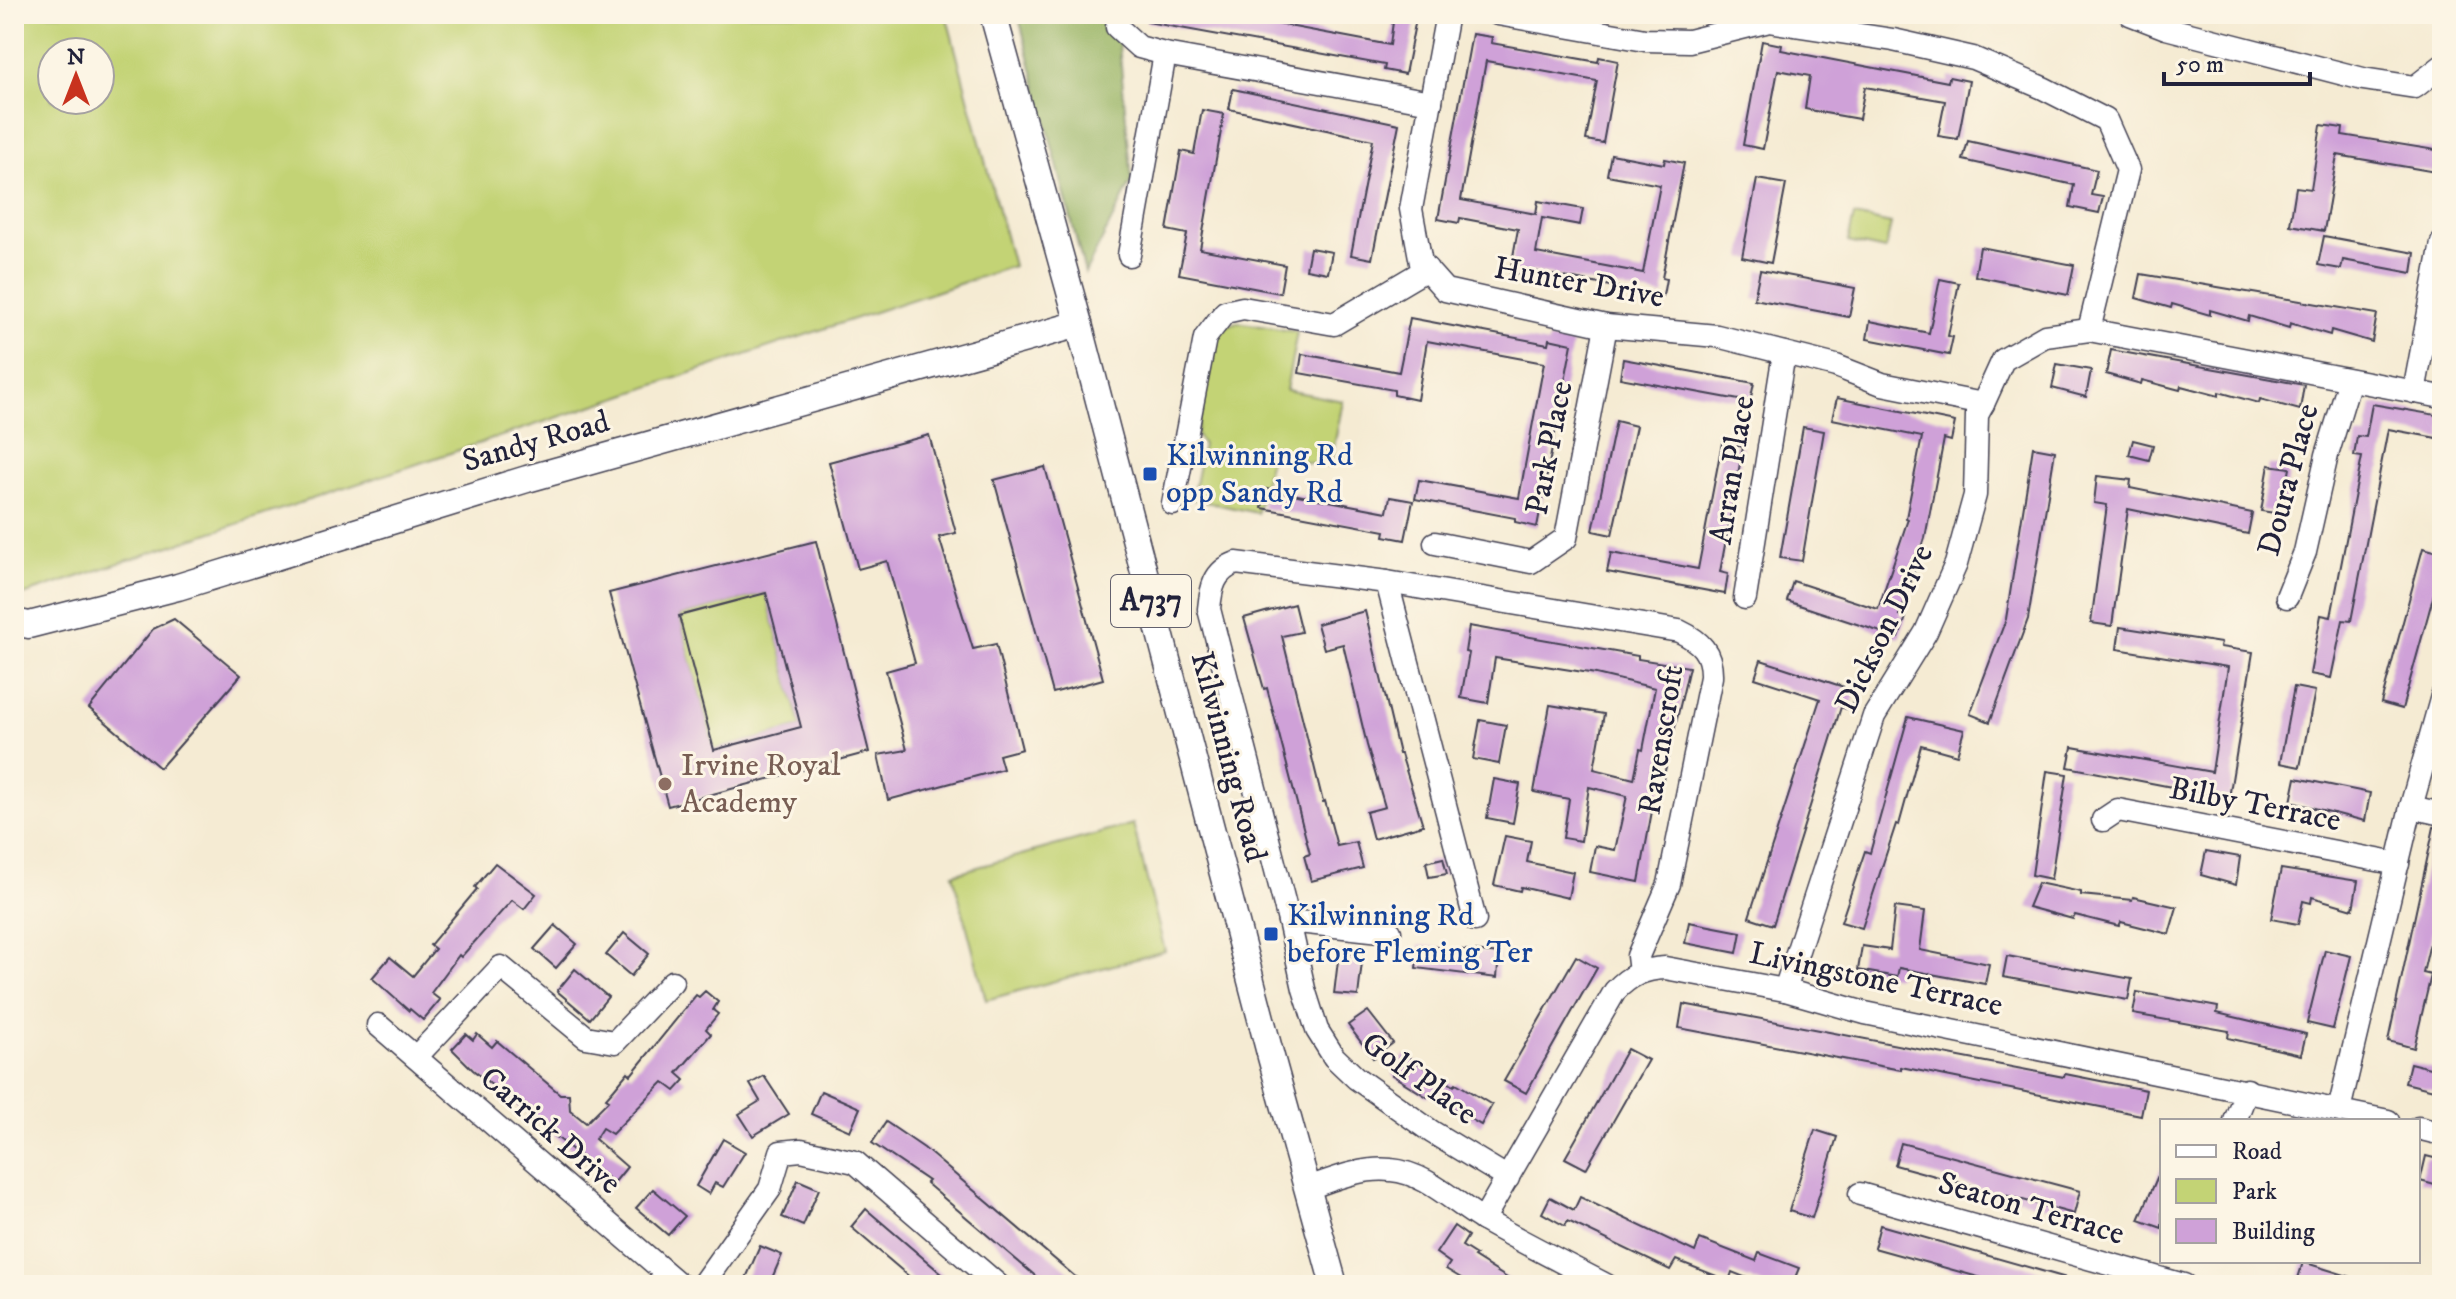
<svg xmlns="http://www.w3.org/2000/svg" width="2456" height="1299" font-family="'IM FELL DW Pica',serif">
<rect width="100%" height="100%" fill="#fcf5e5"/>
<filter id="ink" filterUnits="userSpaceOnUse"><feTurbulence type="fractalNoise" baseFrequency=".0125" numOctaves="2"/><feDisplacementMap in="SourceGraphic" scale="16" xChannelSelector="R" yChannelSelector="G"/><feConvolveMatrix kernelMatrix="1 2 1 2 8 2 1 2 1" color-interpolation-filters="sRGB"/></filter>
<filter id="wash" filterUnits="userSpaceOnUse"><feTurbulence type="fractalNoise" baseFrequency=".006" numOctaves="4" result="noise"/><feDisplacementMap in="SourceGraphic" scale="32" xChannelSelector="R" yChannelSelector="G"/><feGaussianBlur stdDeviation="1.8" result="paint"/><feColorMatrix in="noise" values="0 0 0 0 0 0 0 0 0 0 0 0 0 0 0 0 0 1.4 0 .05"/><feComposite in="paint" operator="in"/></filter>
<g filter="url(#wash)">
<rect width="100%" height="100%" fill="#f5ebd3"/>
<!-- green -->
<g fill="#c3d375" stroke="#727a58" stroke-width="2" fill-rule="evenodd">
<path d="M14 14H946L1013 266 14 598ZM52 52H100V100H52Z"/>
<path d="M1854 216 1891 224 1885 250 1848 242Z"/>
<path d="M1237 322 1297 332 1286 390 1343 401 1330 467 1271 455 1257 513 1192 499 1203 445 1196 434 1219 329Z"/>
<path d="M766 593 801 727 714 750 679 616Z"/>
<path d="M1133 824 1165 951 986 1000 953 874Z"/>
</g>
<!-- forest -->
<path fill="#9ab566" stroke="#5e6c50" stroke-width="2" d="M1018 14H1116L1132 181 1085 273Z"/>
<g id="blocks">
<!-- building -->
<g fill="#cfa1d8" fill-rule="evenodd">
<path d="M1148 14H1268L1267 22 1390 45 1394 14H1417L1405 74 1384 70 1385 65 1147 22Z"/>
<path d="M1472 34 1492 37 1491 43 1598 62 1599 57 1618 61 1603 143 1586 140 1597 81 1486 61 1461 200 1536 214 1538 201 1583 209 1580 225 1542 218 1536 253 1643 273 1660 185 1607 175 1611 154 1664 164 1665 159 1684 163 1662 278 1666 279 1663 296 1531 271 1530 276 1510 273 1518 229 1460 218 1459 223 1438 219Z"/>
<path d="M1762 41 1782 45 1781 50 1948 82 1949 77 1969 81 1958 139 1938 136 1945 101 1865 87 1859 119 1825 113 1805 109 1810 76 1778 70 1763 149 1743 145Z"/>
<path d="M1233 89 1399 124 1372 259 1351 255 1373 140 1229 109Z"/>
<path d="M1202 110 1224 114 1200 249 1285 265 1280 293 1179 274 1187 234 1167 230 1181 151 1194 154Z"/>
<path d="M2321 125 2343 128 2342 135 2442 151V173L2337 155 2324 231 2290 225 2296 187 2311 189Z"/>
<path d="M1968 141 2097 170 2091 195 2103 197 2099 213 2070 207 2074 185 1963 160Z"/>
<path d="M1757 179 1786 184 1771 263 1742 257Z"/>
<path d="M2324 236 2415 253 2412 273 2343 260 2341 269 2318 265Z"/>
<path d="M1980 247 2074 265 2068 295 1975 276Z"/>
<path d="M1310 248 1332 252 1328 273 1306 269Z"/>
<path d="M1760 270 1855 288 1849 317 1754 299Z"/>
<path d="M2141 274 2377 314 2372 342 2331 330 2330 335 2290 323 2289 328 2249 316 2248 321 2210 310V315L2172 304 2171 308 2136 298Z"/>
<path d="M1940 279 1959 283 1948 336 1953 337 1949 355 1867 339 1870 321 1929 333Z"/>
<path d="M1410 318 1548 344 1549 339 1572 344 1537 527 1515 522V518L1415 499 1419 480 1519 498 1544 363 1427 341 1417 400 1394 395V390L1299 373 1302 354 1399 372Z"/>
<path d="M2111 350 2304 385 2300 410 2260 399 2259 403 2219 392V396L2181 386 2180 390 2142 380 2141 384 2106 374Z"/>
<path d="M1623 359 1754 383 1750 402 1620 378Z"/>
<path d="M2057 364 2091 370 2086 397 2052 388Z"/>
<path d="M1837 398 1955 422 1951 441 1944 439 1925 538 1900 615 1906 617 1899 638 1787 601 1793 581 1878 609 1908 519 1906 518 1922 437 1832 419Z"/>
<path d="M2372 404 2442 416V439L2388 429 2351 621 2343 620 2331 678 2310 674 2321 615 2331 617 2362 457 2354 456 2357 436 2366 437Z"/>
<path d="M1616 421 1636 426 1612 535 1593 531Z"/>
<path d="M1803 427 1824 431 1802 561 1780 558Z"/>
<path d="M929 435 956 533 939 537 973 649 996 644 1022 749 999 755 1003 769 888 800 878 755 907 750 886 671 915 663 887 561 858 569 829 462Z"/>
<path d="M2133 440 2153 445 2149 460 2129 455Z"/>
<path d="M1722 443 1743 447 1720 572 1728 574 1725 594 1607 572 1611 553 1698 569Z"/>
<path d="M2033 447 2055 451 2028 619 1990 722 1970 714 2006 619Z"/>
<path d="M2269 465 2290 468 2282 514 2261 511Z"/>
<path d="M1045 467 1103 679 1053 693 994 480Z"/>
<path d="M2097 476 2131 480 2130 488 2252 513 2248 534 2128 509 2112 626 2091 623 2107 505 2094 503Z"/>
<path d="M1266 489 1387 512 1390 497 1413 501 1405 540 1384 536 1385 531 1262 508Z"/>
<path d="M816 541 869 752 668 806 609 593ZM766 593 801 727 714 750 679 616Z"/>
<path d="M2423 548 2442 553V565L2402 709 2381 703Z"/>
<path d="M1294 604 1301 632 1282 636 1323 802 1325 801 1337 846 1356 842 1363 868 1311 881 1304 856 1310 854 1303 827 1267 688 1264 689 1244 618Z"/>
<path d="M1365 611 1399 754H1401L1423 825 1373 839 1366 812 1385 807 1367 745 1343 644 1324 649 1317 624Z"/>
<path d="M174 619 241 675 160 768 89 708 153 629Z"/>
<path d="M1469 626 1638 656V659L1689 667 1658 801 1654 800 1639 882 1590 872 1595 846 1615 850 1627 796 1589 787 1581 841 1563 838 1569 799 1534 792 1550 705 1604 714 1594 769 1634 779 1640 749 1643 750 1655 688 1596 674 1495 658 1488 703 1461 698 1469 653 1465 652Z"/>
<path d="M2120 627 2221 643 2220 647 2253 652 2229 798 2068 767 2072 747 2212 772 2228 667 2117 649Z"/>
<path d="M1761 660 1856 691 1850 710 1841 707 1773 925 1749 917 1820 699 1755 678Z"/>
<path d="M2294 687 2315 691 2300 767 2280 763Z"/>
<path d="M1908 717 1964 730 1957 755 1921 745 1899 825 1896 824 1862 928 1841 922 1865 851 1870 853Z"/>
<path d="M1480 720 1506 725 1499 764 1473 759Z"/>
<path d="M2047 771 2067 774 2051 879 2032 875Z"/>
<path d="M2296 778 2370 793 2365 821 2291 802Z"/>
<path d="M1494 779 1520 784 1513 823 1487 818Z"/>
<path d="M2434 827 2442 828V891L2423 973 2431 975 2414 1048 2388 1041Z"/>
<path d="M1505 836 1531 841 1527 862 1573 872 1568 898 1521 887 1520 891 1494 885Z"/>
<path d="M2206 851 2240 857 2236 885 2201 875Z"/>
<path d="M1443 858 1447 874 1429 877 1426 862Z"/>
<path d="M495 863 536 894 524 909 512 900 461 957 459 955 431 993 440 1000 423 1020 410 1009 409 1011 372 978 390 957 413 976 435 949 430 945 477 889 475 887Z"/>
<path d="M2281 869 2358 881 2353 909 2312 897 2311 903 2303 901 2298 924 2271 919Z"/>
<path d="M2038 883 2081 892V895L2132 900 2133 897 2177 907 2169 934 2121 922 2119 926 2075 915 2073 919 2028 907Z"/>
<path d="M1895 907 1925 911 1920 950 1989 964 1985 984 1899 968 1897 977 1858 970 1862 946 1890 950Z"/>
<path d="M1689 922 1741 932 1737 953 1685 943Z"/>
<path d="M555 925 577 944 556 968 534 949Z"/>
<path d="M624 933 649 954 631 976 606 955Z"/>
<path d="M1419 945 1499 954 1497 978 1416 968Z"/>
<path d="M2325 950 2351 956 2333 1029 2307 1023Z"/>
<path d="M1339 952 1363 954 1358 996 1334 994Z"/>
<path d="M1576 956 1597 968 1526 1093 1504 1081Z"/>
<path d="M2007 956 2132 979 2128 1000 2003 977Z"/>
<path d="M575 969 608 997 590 1019 557 991Z"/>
<path d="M705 991 718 1002 713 1010 718 1014 706 1029 711 1034 677 1073 685 1080 675 1091 663 1082 612 1134 602 1128 595 1139 627 1167 614 1183 473 1070 452 1049 466 1034 473 1040 477 1034 492 1047 497 1041 560 1094H569L570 1110 586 1123 609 1100 606 1098 614 1089 628 1072 631 1075 696 995 699 997Z"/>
<path d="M2137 992 2218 1007 2217 1013 2306 1034 2301 1055 2228 1038 2229 1031 2133 1014Z"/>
<path d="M1683 1004 2064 1077 2065 1074 2146 1090 2141 1115 1901 1067V1070L1679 1028Z"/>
<path d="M1368 1011 1393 1043 1373 1058 1348 1025Z"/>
<path d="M1627 1049 1648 1060 1586 1169 1565 1158Z"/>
<path d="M1405 1055 1454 1086 1456 1083 1492 1105 1481 1125 1428 1094 1427 1097 1392 1075Z"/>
<path d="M2410 1063 2442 1071V1092L2405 1083Z"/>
<path d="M764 1076 789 1114 753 1136 739 1114 760 1101 750 1084Z"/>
<path d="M821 1091 860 1108 850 1131 811 1114Z"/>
<path d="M886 1122 924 1148 1085 1285H1046L926 1183 928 1181 872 1143Z"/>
<path d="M1815 1130 1837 1137 1812 1218 1789 1211Z"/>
<path d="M723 1139 745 1152 723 1187 715 1183 709 1194 696 1186Z"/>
<path d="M1901 1143 2080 1191 2074 1214 1895 1165Z"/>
<path d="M2426 1156 2442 1160V1187L2420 1181Z"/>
<path d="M2162 1166V1228L2139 1220Z"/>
<path d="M798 1180 819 1189 803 1226 782 1217Z"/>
<path d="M653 1189 685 1216 668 1235 636 1208Z"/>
<path d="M1550 1197 1574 1210 1580 1197 1695 1252 1700 1239 1756 1261 1759 1253 1799 1268 1792 1285H1764L1732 1272 1729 1281 1676 1260 1670 1270 1568 1221 1565 1226 1542 1213Z"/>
<path d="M866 1209 943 1275 935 1285H919L851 1227Z"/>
<path d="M1880 1225 2077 1281V1285H2007L1874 1248Z"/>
<path d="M1454 1226 1468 1236 1462 1246 1476 1255 1474 1257 1518 1285H1457L1461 1278 1446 1269 1450 1263 1436 1253Z"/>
<path d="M760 1246 782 1255 769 1285H743Z"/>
<path d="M2303 1262 2364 1281V1285H2296Z"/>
</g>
</g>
</g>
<g filter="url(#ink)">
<use href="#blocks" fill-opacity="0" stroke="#424052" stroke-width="2"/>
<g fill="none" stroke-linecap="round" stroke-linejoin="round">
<!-- minor casing -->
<g stroke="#424052" stroke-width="25">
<g id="minor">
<path d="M1119 14 1117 27 1139 47 1165 54 1431 102"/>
<path d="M1447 14 1411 209 1421 263 1445 290 1606 326 1717 336 1836 366 1882 384 1983 404"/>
<path d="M1498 14 1645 40 1689 41 1769 21 1893 40 1973 58 2043 88 2106 120 2128 170 2089 330"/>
<path d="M2130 14 2166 28 2363 79 2415 87 2442 66"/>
<path d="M1129 255 1165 54"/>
<path d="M2414 392 2442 243"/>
<path d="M1173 504 1205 338 1225 312 1243 308 1334 324 1427 269"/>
<path d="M1435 543 1531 562 1566 538 1606 326"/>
<path d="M1387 582 1475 920"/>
<path d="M2287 597 2305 552 2327 455 2350 380"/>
<path d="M1745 598 1784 353"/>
<path d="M2411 807 2442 814"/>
<path d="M2103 820 2118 810 2398 864"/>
<path d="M1289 921 1390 932"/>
<path d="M1785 990 1874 716 1926 632 1956 564 1975 495 1977 415 1983 404 2003 360 2045 336 2089 330 2442 397"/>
<path d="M378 1025 680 1285"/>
<path d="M416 1057 501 967 586 1037 615 1042 672 982"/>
<path d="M2339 1110 2411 807 2442 696"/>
<path d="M2235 1121 2247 1090"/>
<path d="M2418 1128 2442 1134"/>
<path d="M1508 1178 1432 1132 1356 1078 1334 1057 1317 1030 1304 989 1289 921 1209 609C1211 588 1214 571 1236 563L1387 582 1679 631C1700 641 1712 652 1711 677L1669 884 1638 956 1640 972"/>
<path d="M1308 1188C1334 1179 1362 1167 1391 1170 1428 1173 1456 1205 1487 1222 1526 1244 1566 1264 1606 1285"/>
<path d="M1860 1194 2184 1285"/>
<path d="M1483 1220 1615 991C1630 975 1644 969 1665 968L1785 990 1865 1013 2388 1121"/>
<path d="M702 1285 770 1189 781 1152 801 1150 855 1162 998 1285"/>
</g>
</g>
<!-- major casing -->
<g stroke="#424052" stroke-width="29">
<g id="major">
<path d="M993 14 1079 324 1271 1057 1334 1285"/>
<path d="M14 622 29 625 178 587 527 479 1079 324"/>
</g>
</g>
<!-- minor -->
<use href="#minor" stroke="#fff" stroke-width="22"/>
<!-- major -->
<use href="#major" stroke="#fff" stroke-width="26"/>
</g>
</g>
<!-- markers -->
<g fill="#1a4fb4" stroke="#fcf5e5" stroke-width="3">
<rect x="1142" y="466" width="16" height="16" rx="4"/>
<rect x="1263" y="926" width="16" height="16" rx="4"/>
</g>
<circle fill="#8d6e63" stroke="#fcf5e5" stroke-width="3" cx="665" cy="784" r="8"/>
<g text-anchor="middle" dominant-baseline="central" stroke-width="6" stroke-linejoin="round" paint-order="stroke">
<!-- shield labels -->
<rect fill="#fcf5e5" stroke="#63616e" stroke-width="2" x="1111" y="575" width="80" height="52" rx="6"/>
<g font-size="30" font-weight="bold" fill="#22223b">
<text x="1151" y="601">A737</text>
</g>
<!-- street labels -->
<g font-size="32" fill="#22223b" stroke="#fcf5e5">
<text transform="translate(1579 283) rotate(10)">Hunter Drive</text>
<text transform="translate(536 442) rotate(-16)">Sandy Road</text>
<text transform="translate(1550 448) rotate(-79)">Park Place</text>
<text transform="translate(1733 470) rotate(-81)">Arran Place</text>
<text transform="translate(2289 480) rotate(-75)">Doura Place</text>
<text transform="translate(1885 629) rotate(-64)">Dickson Drive</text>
<text transform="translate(1662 740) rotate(-81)">Ravenscroft</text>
<text transform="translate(1228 757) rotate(75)">Kilwinning Road</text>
<text transform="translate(2255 805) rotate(11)">Bilby Terrace</text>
<text transform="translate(1876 980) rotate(12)">Livingstone Terrace</text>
<text transform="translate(1419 1079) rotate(36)">Golf Place</text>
<text transform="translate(550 1131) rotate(41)">Carrick Drive</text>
<text transform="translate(2031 1209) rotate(16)">Seaton Terrace</text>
</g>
<!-- transit labels -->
<g font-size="32" fill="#164399" stroke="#fcf5e5" text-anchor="start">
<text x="1166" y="456">Kilwinning Rd<tspan x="1166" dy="37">opp Sandy Rd</tspan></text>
<text x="1287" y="916">Kilwinning Rd<tspan x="1287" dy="37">before Fleming Ter</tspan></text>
</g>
<!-- education labels -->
<g font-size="32" fill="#785e54" stroke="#fcf5e5" text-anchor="start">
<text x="681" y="766">Irvine Royal<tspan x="681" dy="37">Academy</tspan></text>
</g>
</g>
<!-- margin -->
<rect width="2456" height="1299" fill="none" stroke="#fcf5e5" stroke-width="48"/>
<!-- legend -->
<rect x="2160" y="1119" width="260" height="144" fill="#fcf5e5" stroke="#a5a1a1" stroke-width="2"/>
<rect x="2176" y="1145" width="40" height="12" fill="#ffffff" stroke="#a5a1a1" stroke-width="2"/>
<text x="2232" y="1159" font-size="24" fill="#22223b">Road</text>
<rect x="2176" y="1179" width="40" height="24" fill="#c3d375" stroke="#a5a1a1" stroke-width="2"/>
<text x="2232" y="1199" font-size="24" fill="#22223b">Park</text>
<rect x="2176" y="1219" width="40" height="24" fill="#cfa1d8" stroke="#a5a1a1" stroke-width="2"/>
<text x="2232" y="1239" font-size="24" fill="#22223b">Building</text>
<!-- north arrow -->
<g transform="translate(76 76)"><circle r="38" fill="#fcf5e5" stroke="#a5a1a1" stroke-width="2"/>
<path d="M0-6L14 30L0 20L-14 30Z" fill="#c8321e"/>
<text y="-12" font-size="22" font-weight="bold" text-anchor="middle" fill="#22223b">N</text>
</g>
<!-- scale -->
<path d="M2164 72v12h146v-12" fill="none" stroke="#22223b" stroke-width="4"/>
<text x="2176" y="72" font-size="24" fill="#22223b" stroke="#fcf5e5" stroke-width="6" paint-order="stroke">50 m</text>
</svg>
